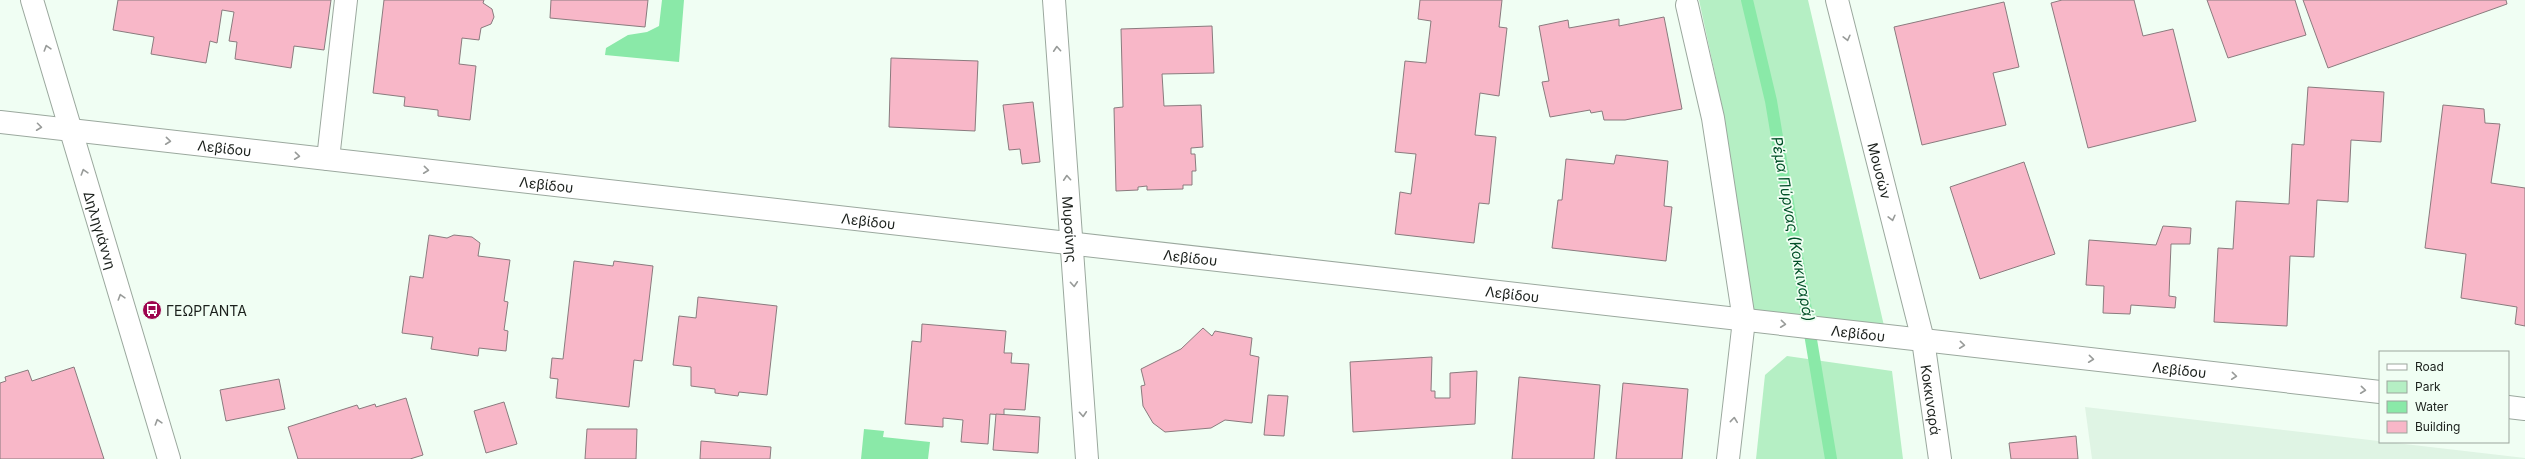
<svg xmlns="http://www.w3.org/2000/svg" width="2525" height="459" font-family="Inter,sans-serif">
<rect width="100%" height="100%" fill="#f0fef3"/>
<!-- built -->
<path fill="#dff4e4" d="M2085 407 2525 458V459H2092Z"/>
<!-- green -->
<g fill="#b5efc4">
<path d="M1699 0H1808L1885 330 1747 316 1748 299 1723 111Z"/>
<path d="M1787 356 1892 371 1903 459H1756L1765 375Z"/>
</g>
<!-- water -->
<g fill="#8ae9a8">
<path d="M662 0H684L679 62 605 55 606 48 628 35 647 32 659 26Z"/>
<path d="M864 429 884 431 883 437 930 442 928 459H861Z"/>
</g>
<g fill="none" stroke-linecap="round" stroke-linejoin="round">
<!-- stream -->
<path stroke="#8ae9a8" stroke-width="12" d="M1747 0 1771 101 1831 459"/>
</g>
<!-- building -->
<g fill="#f8b7c8" stroke="#8a7b7e">
<path d="M118 0H331L324 50 294 46 291 68 235 59 237 42 229 41 234 12 222 10 217 43 210 41 206 63 151 54 154 37 113 30Z"/>
<path d="M384 0H484L483 3 492 9 494 17 491 24 481 28 479 40 462 38 459 64 476 66 470 120 438 116V110L404 106 405 97 373 93Z"/>
<path d="M551 0H648L645 27 550 18Z"/>
<path d="M1420 0H1502L1499 27 1507 28 1499 96 1480 93 1475 135 1496 137 1489 204 1479 203 1474 243 1395 234 1400 192 1411 194 1416 154 1395 152 1405 61 1426 63 1431 21 1418 19Z"/>
<path d="M2062 0H2134L2143 36 2173 29 2196 121 2088 148 2051 3Z"/>
<path d="M2207 0H2295L2306 35 2228 58Z"/>
<path d="M2303 0H2506L2507 4 2328 68Z"/>
<path d="M2004 2 2019 67 1993 73 2006 125 1922 145 1894 27Z"/>
<path d="M1664 17 1682 109 1625 120H1604L1602 111 1591 113 1590 110 1550 117 1542 82 1549 81 1539 26 1568 20 1569 28 1619 19V26Z"/>
<path d="M1212 26 1214 73 1162 74 1164 106 1201 105 1203 147 1191 148V154H1195L1196 171H1192V185H1183V189L1147 190V186L1138 187V190L1116 191 1114 108 1123 107 1121 29Z"/>
<path d="M891 58 978 61 975 131 889 127Z"/>
<path d="M2308 87 2384 92 2381 142 2351 140 2348 202 2317 200 2314 257 2290 256 2287 326 2214 322 2218 248 2233 249 2236 201 2289 204 2292 144 2304 145Z"/>
<path d="M1033 102 1040 162 1022 164 1020 149 1009 150 1003 105Z"/>
<path d="M2443 105 2484 109 2485 123 2500 124 2491 183 2525 188V326L2515 324 2517 307 2461 298 2466 254 2425 248Z"/>
<path d="M1616 155 1668 161 1664 206 1672 207 1666 261 1552 248 1558 200H1562L1566 159 1614 164Z"/>
<path d="M2024 162 2055 254 1980 279 1950 187Z"/>
<path d="M2163 226 2191 228 2190 244H2171L2169 296 2176 297 2175 308 2131 305 2130 314 2103 313 2104 286 2086 285 2089 240 2156 245Z"/>
<path d="M429 235 447 238 454 235 472 237 480 243 478 256 510 260 504 301 508 302 504 330 508 331 506 351 479 348 478 356 431 349 433 337 402 333 410 276 423 278Z"/>
<path d="M574 261 613 266 614 261 653 266 642 361 634 360 629 407 556 398 558 379 550 378 552 358 563 359Z"/>
<path d="M698 297 777 306 767 395 739 392 738 396 715 393V389L691 386V367L673 365 679 316 696 318Z"/>
<path d="M922 324 1006 331 1004 353H1012L1011 363 1029 364 1025 410 1004 409V415L990 414 988 444 961 442 963 420 943 418V427L905 424 912 341 921 342Z"/>
<path d="M1203 328 1212 336 1215 331 1252 338 1250 355 1259 357 1252 423 1225 420 1211 428 1165 432 1153 423 1143 406 1141 386 1145 385 1141 369 1181 349Z"/>
<path d="M1432 357 1431 391H1435V398H1450V373L1477 371 1475 424 1353 432 1350 362Z"/>
<path d="M74 367 104 459H0V383L6 381 5 377 28 370 32 381Z"/>
<path d="M1519 377 1600 385 1594 459H1512Z"/>
<path d="M279 379 285 409 226 421 220 390Z"/>
<path d="M1623 383 1688 389 1682 459H1616Z"/>
<path d="M1268 395 1288 396 1284 436 1264 435Z"/>
<path d="M406 398 423 455 410 459H298L288 427 357 405 359 409 375 404 376 407Z"/>
<path d="M504 402 517 444 486 453 474 411Z"/>
<path d="M996 414 1040 417 1038 453 993 450Z"/>
<path d="M587 429H637L636 459H585Z"/>
<path d="M2076 436 2078 459H2011L2009 443Z"/>
<path d="M701 441 771 447 770 459H700Z"/>
</g>
<g fill="none" stroke-linecap="round" stroke-linejoin="round">
<!-- street casing -->
<g stroke="#9ba89e" stroke-width="24">
<g id="street">
<path id="s1" d="M1054 0 1087 459"/>
<path d="M1687 5 1713 118 1744 320 1728 459"/>
<path d="M328 159 346 0"/>
<path id="s2" d="M1923 340 2380 392"/>
<path d="M2508 407 2525 409"/>
</g>
</g>
<!-- secondary casing -->
<g stroke="#9ba89e" stroke-width="24">
<g id="secondary">
<path id="s3" d="M32 0 169 459"/>
<path id="s4" d="M1837 0 1923 340 1940 459"/>
<path id="s5" d="M0 122 1923 340"/>
</g>
</g>
<!-- street -->
<use href="#street" stroke="#fff" stroke-width="22"/>
<!-- secondary -->
<use href="#secondary" stroke="#fff" stroke-width="22"/>
</g>
<!-- one-way arrows -->
<defs><path id="oneway-chevron" d="M-2-3.5L2.5 0L-2 3.5" fill="none" stroke-width="1.6" stroke-linecap="round" stroke-linejoin="round"/></defs>
<g stroke="#989b99">
<use href="#oneway-chevron" transform="translate(1847 38) rotate(76)"/>
<use href="#oneway-chevron" transform="translate(47 48) rotate(-107)"/>
<use href="#oneway-chevron" transform="translate(1057 49) rotate(-94)"/>
<use href="#oneway-chevron" transform="translate(39 127) rotate(7)"/>
<use href="#oneway-chevron" transform="translate(168 141) rotate(6)"/>
<use href="#oneway-chevron" transform="translate(297 156) rotate(6)"/>
<use href="#oneway-chevron" transform="translate(426 170) rotate(6)"/>
<use href="#oneway-chevron" transform="translate(84 172) rotate(-107)"/>
<use href="#oneway-chevron" transform="translate(1067 178) rotate(-94)"/>
<use href="#oneway-chevron" transform="translate(1892 218) rotate(76)"/>
<use href="#oneway-chevron" transform="translate(1074 284) rotate(86)"/>
<use href="#oneway-chevron" transform="translate(121 297) rotate(-107)"/>
<use href="#oneway-chevron" transform="translate(1783 324) rotate(6)"/>
<use href="#oneway-chevron" transform="translate(1962 345) rotate(6)"/>
<use href="#oneway-chevron" transform="translate(2091 359) rotate(6)"/>
<use href="#oneway-chevron" transform="translate(2234 376) rotate(6)"/>
<use href="#oneway-chevron" transform="translate(2363 390) rotate(6)"/>
<use href="#oneway-chevron" transform="translate(1083 414) rotate(86)"/>
<use href="#oneway-chevron" transform="translate(1734 420) rotate(-84)"/>
<use href="#oneway-chevron" transform="translate(158 422) rotate(-107)"/>
</g>
<!-- icons -->
<defs>
<g id="bus-disc" transform="scale(1)"><circle r="9.5" fill="#9d054e" stroke="#f0fef3"/><path d="M-5-6H5V4H4V6H2V4H-2V6H-4V4H-5ZM-3.5-4V0h7V-4ZM-3.5 1.2v1.5H-2V1.2ZM2 1.2v1.5H3.5V1.2Z" fill="#fff"/></g>
</defs>
<g fill-rule="evenodd">
<use href="#bus-disc" x="152" y="310"/>
</g>
<g text-anchor="middle" dominant-baseline="central" stroke-width="3.5" stroke-linejoin="round" paint-order="stroke">
<!-- street labels -->
<g font-size="14" fill="#1b201c" stroke="#f0fef3">
<text stroke="none"><textPath href="#s5" startOffset="226">Λεβίδου</textPath></text>
<text stroke="none"><textPath href="#s4" startOffset="176">Μουσών</textPath></text>
<text stroke="none"><textPath href="#s5" startOffset="550">Λεβίδου</textPath></text>
<text stroke="none"><textPath href="#s5" startOffset="874">Λεβίδου</textPath></text>
<text stroke="none"><textPath href="#s3" startOffset="240">Δηληγιάννη</textPath></text>
<text stroke="none"><textPath href="#s1" startOffset="230">Μυρσίνης</textPath></text>
<text stroke="none"><textPath href="#s5" startOffset="1198">Λεβίδου</textPath></text>
<text stroke="none"><textPath href="#s5" startOffset="1522">Λεβίδου</textPath></text>
<text stroke="none"><textPath href="#s5" startOffset="1870">Λεβίδου</textPath></text>
<text stroke="none"><textPath href="#s2" startOffset="258">Λεβίδου</textPath></text>
<text stroke="none"><textPath href="#s4" startOffset="411">Κοκκιναρά</textPath></text>
</g>
<!-- poi labels -->
<g font-size="14" fill="#1b201c" stroke="#f0fef3" text-anchor="start">
<text x="166" y="310">ΓΕΩΡΓΑΝΤΑ</text>
</g>
<!-- water labels -->
<g font-size="15" font-style="italic" fill="#014f27" stroke="#f0fef3">
<text transform="translate(1793 229) rotate(80)">Ρέμα Πύρνας (Κοκκιναρά)</text>
</g>
</g>
<!-- legend -->
<rect x="2379" y="351" width="130" height="92" fill="#f0fef3" stroke="#9ba59d"/>
<rect x="2387" y="364" width="20" height="6" fill="#ffffff" stroke="#9ba59d"/>
<text x="2415" y="371" font-size="12" fill="#1b201c">Road</text>
<rect x="2387" y="381" width="20" height="12" fill="#b5efc4" stroke="#9ba59d"/>
<text x="2415" y="391" font-size="12" fill="#1b201c">Park</text>
<rect x="2387" y="401" width="20" height="12" fill="#8ae9a8" stroke="#9ba59d"/>
<text x="2415" y="411" font-size="12" fill="#1b201c">Water</text>
<rect x="2387" y="421" width="20" height="12" fill="#f8b7c8" stroke="#9ba59d"/>
<text x="2415" y="431" font-size="12" fill="#1b201c">Building</text>
</svg>
